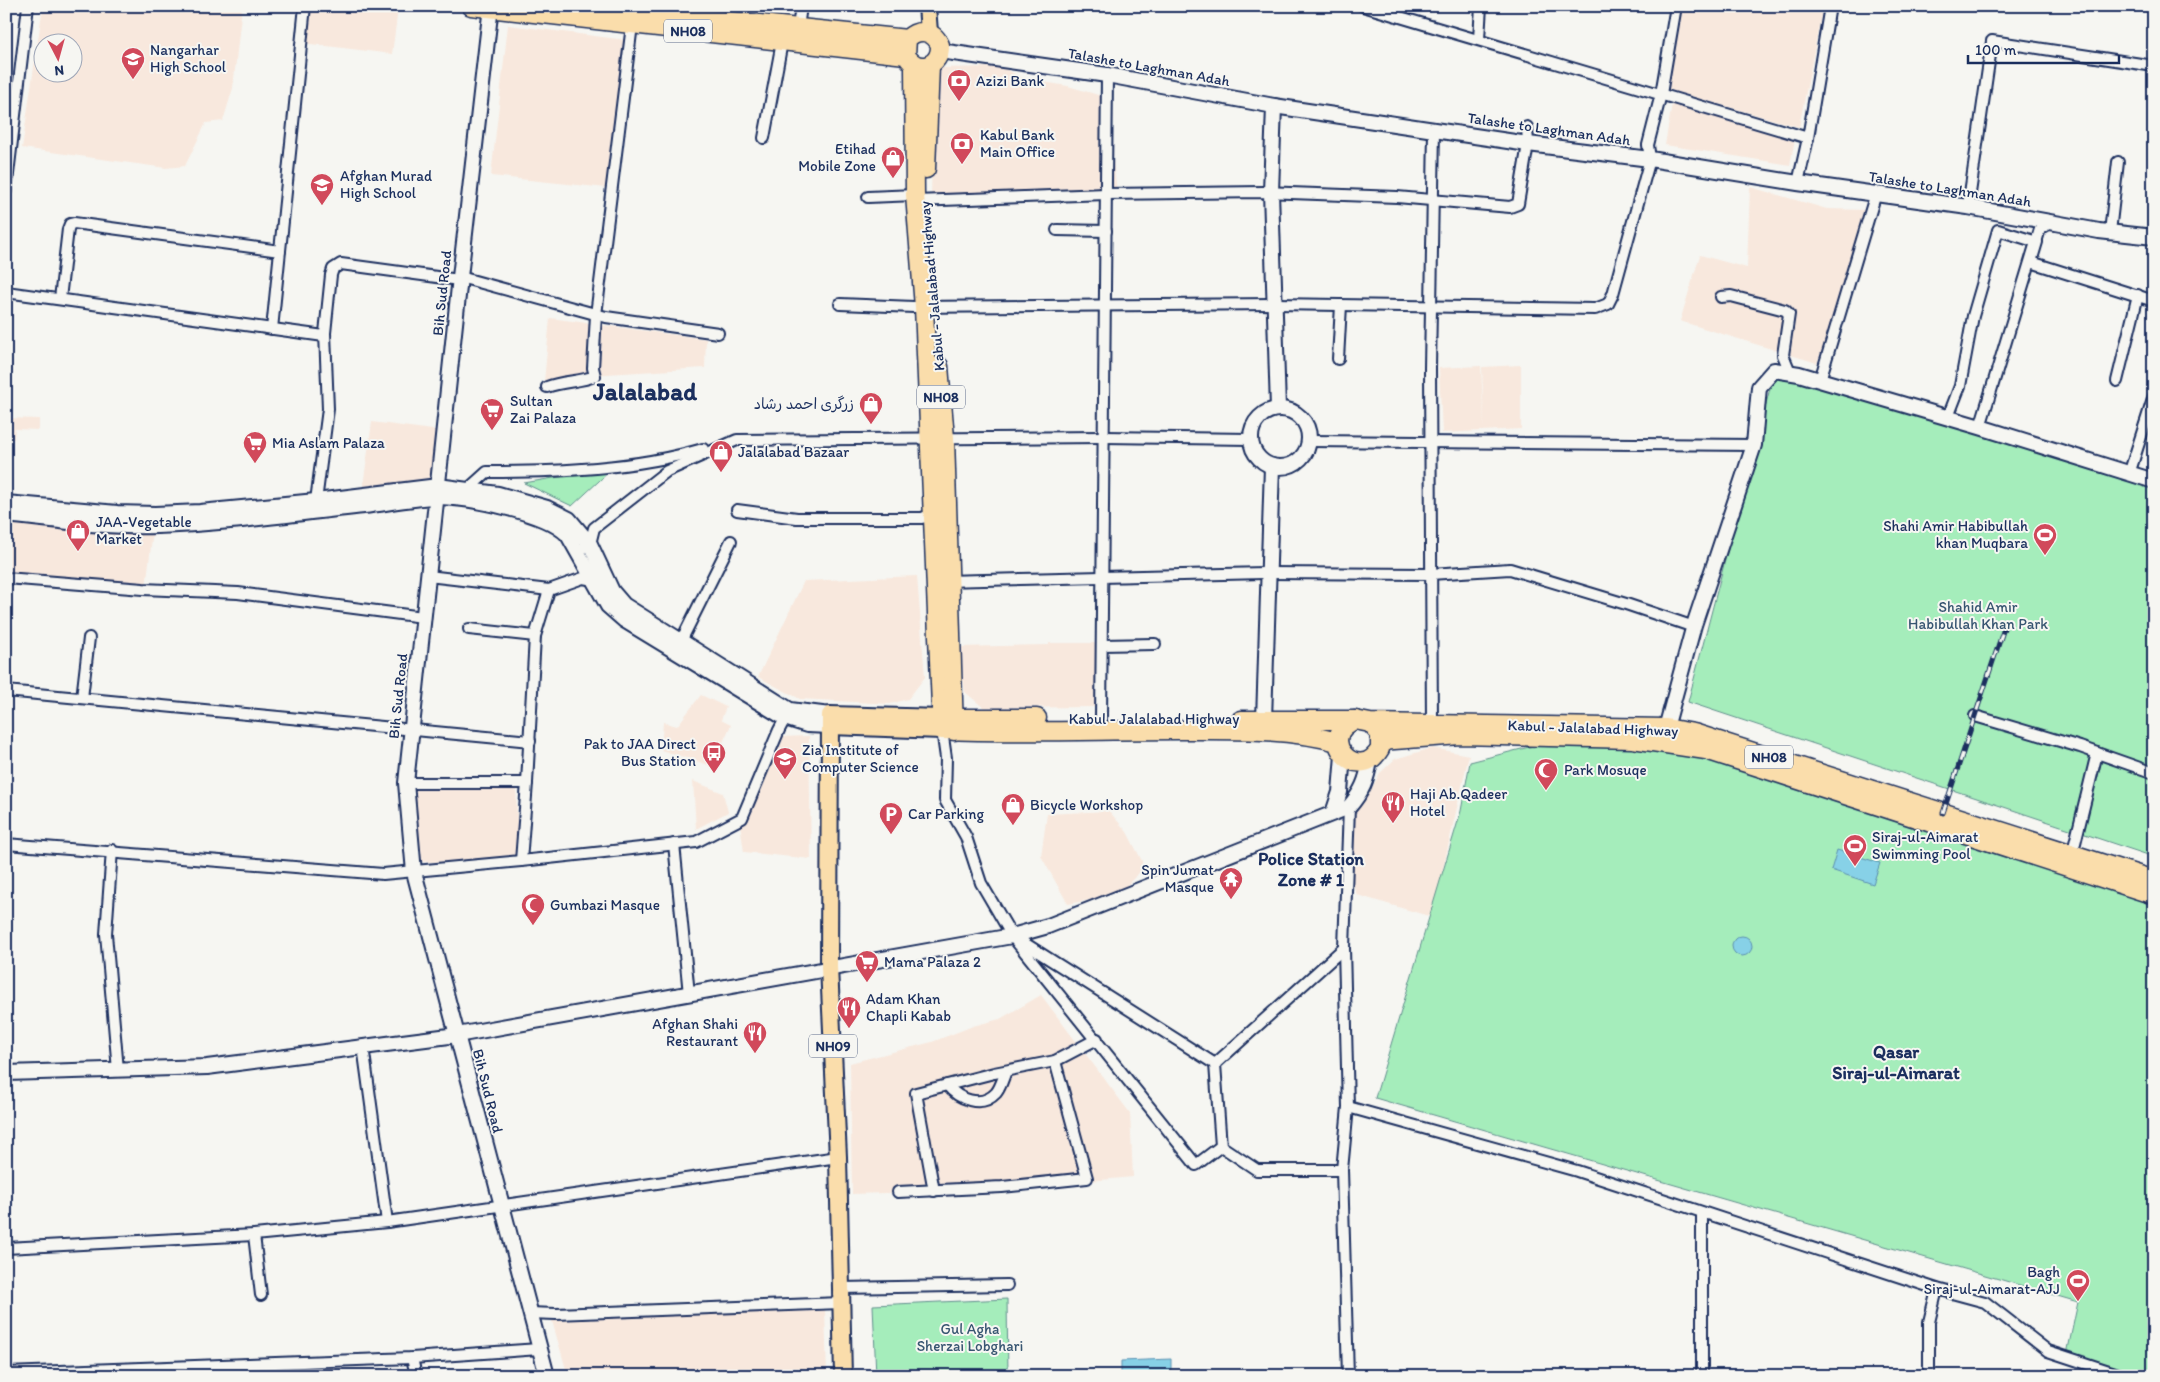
<svg xmlns="http://www.w3.org/2000/svg" width="2160" height="1382" font-family="Itim,'Playpen Sans Arabic',sans-serif">
<rect width="100%" height="100%" fill="#f6f6f2"/>
<filter id="ink" filterUnits="userSpaceOnUse"><feTurbulence type="fractalNoise" baseFrequency=".02" numOctaves="2"/><feDisplacementMap in="SourceGraphic" scale="10" xChannelSelector="R" yChannelSelector="G"/><feConvolveMatrix kernelMatrix="1 2 1 2 8 2 1 2 1" color-interpolation-filters="sRGB"/></filter>
<g filter="url(#ink)">
<!-- built -->
<g fill="#f8e8dd" fill-rule="evenodd">
<path d="M43 6H242L233 88 223 121 206 123 185 166 166 168 22 148ZM42 42H72V72H42Z"/>
<path d="M306 6H377L398 9 392 54 302 43Z"/>
<path d="M1681 6H1823L1799 127 1665 89Z"/>
<path d="M508 25 626 40 607 188 491 176Z"/>
<path d="M1002 67 1024 79 1068 86 1105 97 1117 191 931 198 934 68Z"/>
<path d="M1672 104 1795 139 1790 165 1665 145Z"/>
<path d="M1750 187 1827 209 1868 210 1841 304 1817 363 1680 321 1700 255 1747 268Z"/>
<path d="M550 318 706 339 705 368 590 375 544 382Z"/>
<path d="M1521 365V429L1442 433 1439 368 1481 366 1484 429 1482 367Z"/>
<path d="M6 418 39 419V430L15 429 14 439 6 438Z"/>
<path d="M372 422 440 431 433 481 363 486Z"/>
<path d="M6 520 153 530 146 587 6 575Z"/>
<path d="M917 576 925 677 908 699 890 704 800 699 758 677 804 581Z"/>
<path d="M1049 643H1100L1098 707 984 708 965 692 958 647 1049 645Z"/>
<path d="M701 695 726 707 721 720 731 725 712 766 661 750 663 722 677 726Z"/>
<path d="M809 736 811 859 744 852 740 824 780 737Z"/>
<path d="M1432 748 1469 755 1432 917 1357 895 1350 876 1351 817 1367 797 1380 773 1395 759Z"/>
<path d="M693 781 723 793 728 812 696 829Z"/>
<path d="M516 783 518 861 414 862 408 784Z"/>
<path d="M1109 811 1127 832 1142 861 1143 869 1117 895 1068 904 1041 856 1047 814Z"/>
<path d="M1041 995 1130 1113 1133 1177 991 1190 852 1194 850 1063 932 1042 973 1026 1000 1019Z"/>
<path d="M825 1309 827 1376H568L552 1321Z"/>
</g>
<!-- green -->
<g fill="#a5edbb" stroke="#608e8c">
<path d="M1774 373 2154 487V857L1688 702Z"/>
<path d="M613 468 572 506 524 483Z"/>
<path d="M1553 741 1618 744 1713 758 1846 800 2154 905V1376H2143L2067 1354 2078 1302 1375 1098 1461 811 1470 762Z"/>
<path d="M1007 1299 1008 1376H876L873 1305Z"/>
</g>
<!-- water -->
<g fill="#87d1e7" stroke="#5c90b0">
<path d="M1837 850 1880 863 1873 884 1831 870Z"/>
<circle cx="1742" cy="946" r="10"/>
<path d="M1171 1359V1376H1121V1361Z"/>
</g>
<g fill="none" stroke-linecap="round" stroke-linejoin="round">
<!-- minor casing -->
<g stroke="#1b2f5e" stroke-width="14">
<g id="minor">
<path d="M1363 6 1808 138"/>
<path d="M798 28 801 6"/>
<path d="M1479 39 1481 6"/>
<path d="M764 138 782 42"/>
<path d="M1798 183 1808 138 1830 6"/>
<path d="M6 191 28 6"/>
<path d="M868 197 915 195"/>
<path d="M915 201 1106 194 1264 192 1397 197 1510 207 1518 204 1528 144 1527 127"/>
<path d="M1968 207 1992 41 2154 66"/>
<path d="M1057 230 1106 231"/>
<path d="M2110 232 2118 162"/>
<path d="M6 292 324 336 325 333"/>
<path d="M1721 297 1731 296 1785 310 1789 314 1783 355 1788 367 1778 370"/>
<path d="M60 299 68 229 70 224 74 223 280 251"/>
<path d="M840 304 914 307 1275 304 1595 309 1608 304 1613 294 1650 159 1648 145 1661 94 1676 6"/>
<path d="M272 329 305 6"/>
<path d="M1338 359 1341 305"/>
<path d="M1820 380 1876 193"/>
<path d="M2117 381 2138 295"/>
<path d="M547 387C563 381 580 382 595 376L593 368 596 315 632 25"/>
<path d="M1948 417 1960 386 1973 316 1998 230 2037 242 2031 262 2154 301"/>
<path d="M1980 427 2040 229 2052 222"/>
<path d="M1309 441 1754 445"/>
<path d="M2129 474 2154 396"/>
<path d="M467 490 487 472C559 472 634 469 703 449"/>
<path d="M316 501 328 409 325 333 331 275 333 269 341 264 459 280 460 277 606 317 718 333"/>
<path d="M737 510 797 518H922L934 513"/>
<path d="M585 547 590 544 594 528 667 471 737 440 1104 437 1250 439"/>
<path d="M428 576 549 590"/>
<path d="M6 578 143 589 238 593 423 617"/>
<path d="M944 581 1264 573 1430 574 1510 569 1626 604 1691 626 1694 625"/>
<path d="M469 629 535 636"/>
<path d="M681 641 731 541"/>
<path d="M1102 645 1155 644"/>
<path d="M6 691 530 741"/>
<path d="M82 698 89 638"/>
<path d="M1975 716 2080 747 2154 773"/>
<path d="M1101 719 1107 75"/>
<path d="M1432 723 1430 368 1434 130"/>
<path d="M942 730 946 758 945 800 966 837 981 883 1012 936 1196 1165 1221 1146 1257 1170H1342L1348 1107"/>
<path d="M406 783H527L535 636 549 590 583 578 594 580"/>
<path d="M1349 807 1344 948 1348 1107 1577 1171 1937 1289 1985 1302 2048 1351 2124 1376"/>
<path d="M2075 843 2097 753"/>
<path d="M6 844 383 874 521 861 696 842 742 818 779 730 788 713"/>
<path d="M674 844 689 994"/>
<path d="M112 850 106 934 118 1070"/>
<path d="M521 861 527 783"/>
<path d="M1021 941 1215 1064"/>
<path d="M363 1046 387 1222"/>
<path d="M947 1085C958 1099 981 1109 996 1093 1001 1087 1003 1078 1006 1071"/>
<path d="M1221 1146 1215 1064 1344 948"/>
<path d="M1342 1170 1348 1376"/>
<path d="M934 1191 916 1093 994 1073 1055 1061 1097 1039"/>
<path d="M898 1192 1002 1187 1087 1178 1055 1061"/>
<path d="M254 1235 261 1295"/>
<path d="M6 1248 254 1235 387 1222 838 1157"/>
<path d="M841 1288 1007 1285"/>
<path d="M529 1313 556 1314 841 1303"/>
<path d="M412 1358 416 1376"/>
<path d="M6 1373 412 1358 539 1349"/>
<path d="M1702 1376V1213"/>
<path d="M1929 1376V1322L1937 1289"/>
</g>
</g>
<!-- secondary casing -->
<g stroke="#1b2f5e" stroke-width="18">
<g id="secondary">
<path d="M491 6 460 277 406 783 414 872 547 1376"/>
<path d="M940 51 1107 75 1274 106 1528 144 1650 159 1798 183 1968 207 2099 231 2154 237"/>
<path d="M1274 106 1271 192 1278 408"/>
<circle cx="1280" cy="438" r="29"/>
<path d="M6 503 117 513 155 514 200 512 316 501 438 486 498 494 547 508 569 519 590 544 612 591 624 605 790 710 830 715"/>
<path d="M6 515C56 520 107 528 157 526 226 524 296 513 364 506 388 503 412 498 436 497 468 497 546 512 568 535L608 606 624 620 785 718 807 725 830 726"/>
<path d="M1264 720 1272 466"/>
<path d="M1666 728 1694 625 1754 445 1759 387 1774 370 1799 374 1980 427 2154 481"/>
<path d="M1333 813 1340 792 1343 755"/>
<path d="M6 1073 207 1067 457 1035 1012 936 1048 926 1349 807C1362 792 1367 780 1370 760"/>
</g>
</g>
<!-- primary casing -->
<g stroke="#1b2f5e" stroke-width="20">
<g id="primary">
<path d="M927 6 929 32"/>
<path d="M830 726 942 730"/>
<path d="M843 1376 838 1157 829 967 830 715 942 718"/>
</g>
</g>
<!-- trunk casing -->
<g stroke="#1b2f5e" stroke-width="21">
<g id="trunk">
<path d="M471 6 906 55C917 74 941 67 940 45 933 30 918 28 907 39L906 55"/>
<path d="M584 6 907 39"/>
<path d="M914 65 915 195 924 307 942 730C1021 733 1100 730 1179 730 1231 730 1287 728 1338 742"/>
<path d="M926 169 930 65"/>
<path d="M939 366 945 438 954 731"/>
<path d="M943 718H1037"/>
<path d="M1241 720H1355"/>
<path d="M1370 723 1380 734V749C1358 786 1314 737 1355 720L1370 723 1666 728 1694 733 2154 880"/>
<path d="M1381 741 1460 735 1633 739 1706 750 2154 895"/>
</g>
</g>
<!-- minor -->
<use href="#minor" stroke="#f6f6f2" stroke-width="10"/>
<!-- secondary -->
<use href="#secondary" stroke="#f6f6f2" stroke-width="14"/>
<!-- primary -->
<use href="#primary" stroke="#faddab" stroke-width="16"/>
<!-- trunk -->
<use href="#trunk" stroke="#faddab" stroke-width="18"/>
<!-- rail casing -->
<g stroke="#1b2f5e" stroke-width="5">
<path id="rail" d="M1943 813 2005 625"/>
</g>
<!-- rail -->
<use href="#rail" stroke="#f6f6f2" stroke-width="3" stroke-dasharray="9" stroke-linecap="butt"/>
</g>
</g>
<!-- icons -->
<defs>
<g id="school-pin" transform="scale(1.25)"><path d="M0 17L-7.5 6A9.5 9.5 0 1 1 7.5 6Z" fill="#d1495b" stroke="#f6f6f2"/><path d="M0-5L7-2L0 1L-7-2ZM-4 1L0 2.5L4 1V4Q0 6-4 4Z" fill="#fff"/></g>
<g id="bank-pin" transform="scale(1.25)"><path d="M0 17L-7.5 6A9.5 9.5 0 1 1 7.5 6Z" fill="#d1495b" stroke="#f6f6f2"/><path d="M-6-4H6V4H-6ZM0-2.3a2.3 2.3 0 1 0 0 4.6a2.3 2.3 0 1 0 0-4.6Z" fill="#fff"/></g>
<g id="shop-pin" transform="scale(1.25)"><path d="M0 17L-7.5 6A9.5 9.5 0 1 1 7.5 6Z" fill="#d1495b" stroke="#f6f6f2"/><path d="M-5-2.5h2.3a2.7 3.5 0 0 1 5.4 0H5L5.5 6h-11ZM-1.5-2.5h3a1.5 2.3 0 0 0-3 0Z" fill="#fff"/></g>
<g id="supermarket-pin" transform="scale(1.25)"><path d="M0 17L-7.5 6A9.5 9.5 0 1 1 7.5 6Z" fill="#d1495b" stroke="#f6f6f2"/><path d="M-6-5.5h2.5l.6 2H6L4.5 2H-2.5L-4.4-4H-6ZM-1.5 3.2a1.3 1.3 0 1 0 .1 0ZM3 3.2a1.3 1.3 0 1 0 .1 0Z" fill="#fff"/></g>
<g id="stadium-pin" transform="scale(1.25)"><path d="M0 17L-7.5 6A9.5 9.5 0 1 1 7.5 6Z" fill="#d1495b" stroke="#f6f6f2"/><path d="M0-5a6.5 5 0 1 0 0 10a6.5 5 0 1 0 0-10ZM-3.5-1.8h7v3.6h-7Z" fill="#fff"/></g>
<g id="bus-pin" transform="scale(1.25)"><path d="M0 17L-7.5 6A9.5 9.5 0 1 1 7.5 6Z" fill="#d1495b" stroke="#f6f6f2"/><path d="M-5-6H5V4H4V6H2V4H-2V6H-4V4H-5ZM-3.5-4V0h7V-4ZM-3.5 1.2v1.5H-2V1.2ZM2 1.2v1.5H3.5V1.2Z" fill="#fff"/></g>
<g id="university-pin" transform="scale(1.25)"><path d="M0 17L-7.5 6A9.5 9.5 0 1 1 7.5 6Z" fill="#d1495b" stroke="#f6f6f2"/><path d="M0-5L7-2L0 1L-7-2ZM-4 1L0 2.5L4 1V4Q0 6-4 4Z" fill="#fff"/></g>
<g id="mosque-pin" transform="scale(1.25)"><path d="M0 17L-7.5 6A9.5 9.5 0 1 1 7.5 6Z" fill="#d1495b" stroke="#f6f6f2"/><path d="M3.5-4.9A6 6 0 1 0 3.5 4.9A5 5 0 1 1 3.5-4.9Z" fill="#fff"/></g>
<g id="restaurant-pin" transform="scale(1.25)"><path d="M0 17L-7.5 6A9.5 9.5 0 1 1 7.5 6Z" fill="#d1495b" stroke="#f6f6f2"/><path d="M-5-6h1v4h1v-4h1v4h1v-4h1v5L-1.5 .5V6h-2V.5L-5-1ZM5-6V6H3V1.5H1.5Q1.5-4 5-6Z" fill="#fff"/></g>
<g id="parking-pin" transform="scale(1.25)"><path d="M0 17L-7.5 6A9.5 9.5 0 1 1 7.5 6Z" fill="#d1495b" stroke="#f6f6f2"/><path d="M-3.5-5.5H1a3.5 3.5 0 0 1 0 7H-1V5.5H-3.5ZM-1-3.4V-.6H.8a1.4 1.4 0 0 0 0-2.8Z" fill="#fff"/></g>
<g id="temple-pin" transform="scale(1.25)"><path d="M0 17L-7.5 6A9.5 9.5 0 1 1 7.5 6Z" fill="#d1495b" stroke="#f6f6f2"/><path d="M0-6L5-2H3V0L6.5 2.5H4V6H1.5V3h-3V6H-4V2.5H-6.5L-3 0V-2H-5Z" fill="#fff"/></g>
</defs>
<g fill-rule="evenodd">
<use href="#school-pin" x="133" y="59"/>
<use href="#bank-pin" x="959" y="81"/>
<use href="#bank-pin" x="962" y="144"/>
<use href="#shop-pin" x="893" y="158"/>
<use href="#school-pin" x="322" y="185"/>
<use href="#shop-pin" x="871" y="404"/>
<use href="#supermarket-pin" x="492" y="410"/>
<use href="#supermarket-pin" x="255" y="443"/>
<use href="#shop-pin" x="721" y="452"/>
<use href="#shop-pin" x="78" y="531"/>
<use href="#stadium-pin" x="2045" y="535"/>
<use href="#bus-pin" x="714" y="753"/>
<use href="#university-pin" x="785" y="759"/>
<use href="#mosque-pin" x="1546" y="770"/>
<use href="#restaurant-pin" x="1393" y="803"/>
<use href="#shop-pin" x="1013" y="805"/>
<use href="#parking-pin" x="891" y="814"/>
<use href="#stadium-pin" x="1855" y="846"/>
<use href="#temple-pin" x="1231" y="879"/>
<use href="#mosque-pin" x="533" y="905"/>
<use href="#supermarket-pin" x="867" y="962"/>
<use href="#restaurant-pin" x="849" y="1008"/>
<use href="#restaurant-pin" x="755" y="1033"/>
<use href="#stadium-pin" x="2078" y="1281"/>
</g>
<g text-anchor="middle" dominant-baseline="central" stroke-width="4" stroke-linejoin="round" paint-order="stroke">
<!-- shield labels -->
<g fill="#f6f6f2" stroke="#5d6b8a" stroke-width="1">
<rect x="664" y="19.5" width="48" height="23" rx="4"/>
<rect x="917" y="385.5" width="48" height="23" rx="4"/>
<rect x="1745" y="745.5" width="48" height="23" rx="4"/>
<rect x="809" y="1034.5" width="48" height="23" rx="4"/>
</g>
<g font-size="14" font-weight="bold" fill="#1b2f5e">
<text x="688" y="31">NH08</text>
<text x="941" y="397">NH08</text>
<text x="1769" y="757">NH08</text>
<text x="833" y="1046">NH09</text>
</g>
<!-- poi labels -->
<g font-size="15" fill="#1b2f5e" stroke="#f6f6f2" text-anchor="start">
<text x="150" y="50">Nangarhar<tspan x="150" dy="17">High School</tspan></text>
<text x="976" y="81">Azizi Bank</text>
<text x="980" y="135">Kabul Bank<tspan x="980" dy="17">Main Office</tspan></text>
<text x="876" y="149" text-anchor="end">Etihad<tspan x="876" dy="17">Mobile Zone</tspan></text>
<text x="340" y="176">Afghan Murad<tspan x="340" dy="17">High School</tspan></text>
<text x="510" y="401">Sultan<tspan x="510" dy="17">Zai Palaza</tspan></text>
<text x="854" y="404" text-anchor="end">زرگری احمد رشاد</text>
<text x="272" y="443">Mia Aslam Palaza</text>
<text x="738" y="452">Jalalabad Bazaar</text>
<text x="96" y="522">JAA-Vegetable<tspan x="96" dy="17">Market</tspan></text>
<text x="2028" y="526" text-anchor="end">Shahi Amir Habibullah<tspan x="2028" dy="17">khan Muqbara</tspan></text>
<text x="696" y="744" text-anchor="end">Pak to JAA Direct<tspan x="696" dy="17">Bus Station</tspan></text>
<text x="802" y="750">Zia Institute of<tspan x="802" dy="17">Computer Science</tspan></text>
<text x="1564" y="770">Park Mosuqe</text>
<text x="1410" y="794">Haji Ab.Qadeer<tspan x="1410" dy="17">Hotel</tspan></text>
<text x="1030" y="805">Bicycle Workshop</text>
<text x="908" y="814">Car Parking</text>
<text x="1872" y="837">Siraj-ul-Aimarat<tspan x="1872" dy="17">Swimming Pool</tspan></text>
<text x="1214" y="870" text-anchor="end">Spin Jumat<tspan x="1214" dy="17">Masque</tspan></text>
<text x="550" y="905">Gumbazi Masque</text>
<text x="884" y="962">Mama Palaza 2</text>
<text x="866" y="999">Adam Khan<tspan x="866" dy="17">Chapli Kabab</tspan></text>
<text x="738" y="1024" text-anchor="end">Afghan Shahi<tspan x="738" dy="17">Restaurant</tspan></text>
<text x="2060" y="1272" text-anchor="end">Bagh<tspan x="2060" dy="17">Siraj-ul-Aimarat-AJJ</tspan></text>
</g>
<!-- street labels -->
<g font-size="15" fill="#1b2f5e" stroke="#f6f6f2">
<text transform="translate(1149 67) rotate(10)">Talashe to Laghman Adah</text>
<text transform="translate(1549 129) rotate(8)">Talashe to Laghman Adah</text>
<text transform="translate(1950 189) rotate(9)">Talashe to Laghman Adah</text>
<text transform="translate(932 286) rotate(-95)">Kabul - Jalalabad Highway</text>
<text transform="translate(442 293) rotate(-84)">Bih Sud Road</text>
<text transform="translate(398 696) rotate(-84)">Bih Sud Road</text>
<text x="1154" y="719">Kabul - Jalalabad Highway</text>
<text transform="translate(1593 728) rotate(2)">Kabul - Jalalabad Highway</text>
<text transform="translate(488 1091) rotate(76)">Bih Sud Road</text>
</g>
<!-- park labels -->
<g font-size="15" fill="#375571" stroke="#f6f6f2">
<text x="1978" y="607">Shahid Amir<tspan x="1978" dy="17">Habibullah Khan Park</tspan></text>
<text x="970" y="1329">Gul Agha<tspan x="970" dy="17">Sherzai Lobghari</tspan></text>
</g>
<!-- quarter labels -->
<g font-size="18" font-weight="bold" fill="#1b2f5e" stroke="#f6f6f2">
<text x="1311" y="859">Police Station<tspan x="1311" dy="21">Zone # 1</tspan></text>
<text x="1896" y="1052">Qasar<tspan x="1896" dy="21">Siraj-ul-Aimarat</tspan></text>
</g>
<!-- town labels -->
<g font-size="25" font-weight="bold" fill="#1b2f5e" stroke="#f6f6f2">
<text x="645" y="391">Jalalabad</text>
</g>
</g>
<!-- margin -->
<rect width="2160" height="1382" fill="none" stroke="#f6f6f2" stroke-width="25"/>
<rect x="12" y="12" width="2135" height="1357" fill="none" stroke="#1b2f5e" stroke-width="2" filter="url(#ink)"/>
<!-- north arrow -->
<g transform="translate(58 58) rotate(174)"><circle r="24" fill="#f6f6f2" stroke="#9ea6b7"/>
<path d="M0-4L9 19L0 12L-9 19Z" fill="#d1495b"/>
<text y="-8" font-size="14" font-weight="bold" text-anchor="middle" fill="#1b2f5e">N</text>
</g>
<!-- scale -->
<path d="M1968 55v8h151v-8" fill="none" stroke="#1b2f5e" stroke-width="2.5"/>
<text x="1975" y="55" font-size="15" fill="#1b2f5e" stroke="#f6f6f2" stroke-width="4" paint-order="stroke">100 m</text>
</svg>
